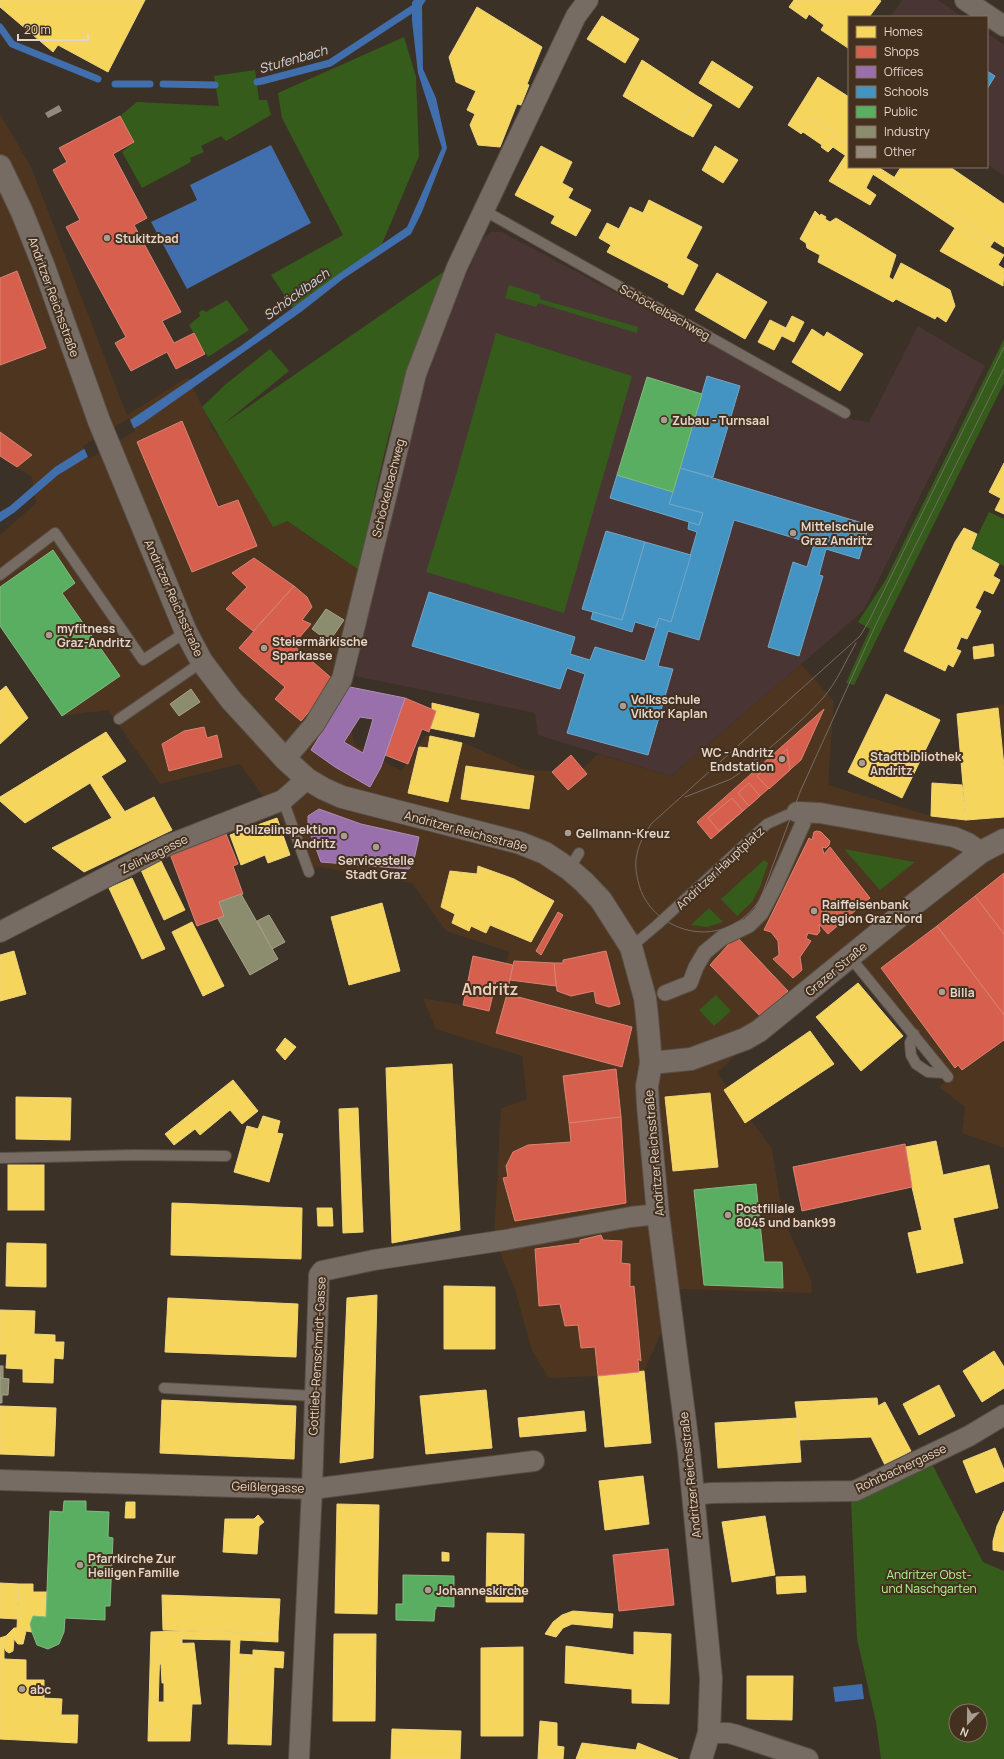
<svg xmlns="http://www.w3.org/2000/svg" width="1004" height="1759" font-family="Manrope,sans-serif">
<rect width="100%" height="100%" fill="#3c3126"/>
<!-- built -->
<path fill="#4d3520" d="M0 114 31 167 127 415 188 377 214 431 286 521 359 570 344 682 354 744 401 771 426 735 455 739 526 770 579 772 598 754 671 776 801 664 834 701 828 785 931 816 966 820 957 714 1004 704V1148L962 1133 965 1107 939 1087 948 1078 864 973 861 940 810 985 717 1073 772 1149 783 1218 811 1280 812 1293 681 1289 644 1371 598 1376 549 1378 532 1351 515 1290 494 1237 501 1108 527 1099 522 1056 436 1029 423 998 489 1010 496 981 510 952 446 931 412 883 313 866 240 764 160 784 108 710 62 716 0 626V535L36 503 32 477 0 456Z"/>
<!-- education -->
<g fill="#493534">
<path d="M902 0H938L963 17H891Z"/>
<path d="M987 33 1004 45V176L987 164Z"/>
<path d="M490 232H502L853 420 869 422 918 326 985 366 863 611 671 776 538 735 535 713 355 676 370 597 406 444 423 387 455 300 482 240Z"/>
</g>
<!-- green -->
<g fill="#365c1c" fill-rule="evenodd">
<path d="M404 37 416 77 419 156 382 244 293 308 271 275 343 235 282 118 278 93Z"/>
<path d="M255 70 259 100H267L271 115 226 141 221 136 201 146 204 152 190 158 191 162 142 188 122 152 134 142 120 116 137 102 219 106 214 76Z"/>
<path d="M449 268C439 292 428 315 419 338 391 411 375 494 359 570L287 521 273 527 202 407 226 384 270 349 289 371 222 425Z"/>
<path d="M509 285 540 295V299L638 327 637 333 538 303 536 307 505 298Z"/>
<path d="M227 300 249 330 208 357 189 325 200 316 199 312 203 310 206 312Z"/>
<path d="M496 333 632 376 564 613 426 572 454 482Z"/>
<path d="M1004 339V383L854 685 846 683 870 629 858 622 885 581Z"/>
<path d="M989 512 1004 519V566L971 549Z"/>
<path d="M844 849 915 862 880 890Z"/>
<path d="M764 860 768 863 760 887 752 902 737 916 721 899Z"/>
<path d="M709 908 723 922 707 927 691 925Z"/>
<path d="M716 995 731 1011 714 1026 699 1010Z"/>
<path d="M933 1466 983 1562 1004 1571V1759H881L876 1722 857 1639 851 1499 863 1496ZM956 1711H980V1735H956Z"/>
</g>
<!-- water -->
<g fill="#416eac">
<path d="M414 0H426L422 6 423 69 436 98 447 148 422 212 411 234 343 279 301 312 143 423 58 475 15 512 0 522V512L10 506 55 467 130 420 242 345 340 273 407 227 442 148 418 73 412 21V2Z"/>
<path d="M271 145 311 223 187 289 151 222 197 200 190 185Z"/>
<path d="M862 1684 864 1699 835 1702 833 1687Z"/>
</g>
<!-- pier -->
<path fill="#3c3126" d="M129 418 135 431 89 459 83 446Z"/>
<!-- homes -->
<g fill="#f6d55c" stroke="#f0d57d">
<path d="M0 0H145L108 72 58 45 53 52 0 7Z"/>
<path d="M794 0H879L881 1 869 17H849L848 48 821 30 824 25 809 14 806 19 789 7Z"/>
<path d="M477 7 542 47 527 84 529 85 521 105 517 104 500 147 478 145 470 125 475 114 467 110 476 91 456 82 449 57Z"/>
<path d="M602 16 639 39 625 63 587 39Z"/>
<path d="M642 60 697 96 678 129 623 96Z"/>
<path d="M712 61 753 87 739 108 699 83Z"/>
<path d="M818 77 849 97V144L810 118 800 133 788 125Z"/>
<path d="M697 96 712 105 693 137 678 129Z"/>
<path d="M810 118 849 144V158L833 147 828 152 821 147 822 145 803 132 801 134 800 133Z"/>
<path d="M541 146 572 162 562 183 573 189 568 198 591 210 576 236 551 223 555 216 515 195Z"/>
<path d="M715 146 738 160 723 183 702 170Z"/>
<path d="M845 156 849 158V167H862L873 174 866 188 876 195 870 205 829 181Z"/>
<path d="M862 167H878L994 241 990 247 955 228Z"/>
<path d="M901 167H950L1004 204V247L894 178Z"/>
<path d="M649 200 702 227 686 258 698 265 683 295 668 287 669 284 607 252 611 245 599 238 607 223 619 229 630 207 643 213Z"/>
<path d="M815 211 820 216 821 214 826 217 825 219 830 222 836 218 896 255 889 277 893 280 901 263 950 290 955 306 946 322 937 316 935 319 896 299 893 302 818 262 820 255 807 248 806 243 800 239Z"/>
<path d="M955 228 1004 255 998 265 1004 269 1003 286 940 251Z"/>
<path d="M717 273 767 302 745 339 695 310Z"/>
<path d="M792 316 804 322 794 342 782 336Z"/>
<path d="M770 320 786 328 774 350 758 342Z"/>
<path d="M812 329 824 337 827 332 863 354 840 391 792 362Z"/>
<path d="M1004 463V500L989 492Z"/>
<path d="M1001 498 1004 500V514L995 510Z"/>
<path d="M964 528 977 534 971 549 999 564 993 576 1000 580 993 594 984 590 975 608 981 611 967 639 961 637 956 649 961 651 953 667 948 664 945 671 904 651 955 542Z"/>
<path d="M993 644 994 656 974 659 973 647Z"/>
<path d="M6 686 28 718 0 744V691Z"/>
<path d="M886 694 940 720 902 798 848 772Z"/>
<path d="M432 703 479 714 474 737 430 728 436 711 432 709Z"/>
<path d="M998 708 1004 766V817L966 820 957 714Z"/>
<path d="M106 732 126 761 25 823 0 801V797Z"/>
<path d="M430 736 462 743 448 802 408 793 419 747 428 748Z"/>
<path d="M466 766 534 776 529 809 461 799Z"/>
<path d="M101 776 125 812 112 818 90 783Z"/>
<path d="M932 783 962 785 966 820 931 816Z"/>
<path d="M154 797 172 830 84 872 52 848Z"/>
<path d="M277 818 290 855 268 863 265 855 241 865 230 835Z"/>
<path d="M161 861 185 910 164 920 141 870Z"/>
<path d="M478 866 514 879 554 901 531 942 490 925 486 933 471 926 469 931 452 923 455 914 441 907 450 871 477 874Z"/>
<path d="M132 878 165 949 142 959 109 888Z"/>
<path d="M382 903 400 971 349 985 331 917Z"/>
<path d="M192 922 224 986 203 996 172 932Z"/>
<path d="M14 951 26 994 0 1001V955Z"/>
<path d="M858 983 903 1036 861 1071 816 1017Z"/>
<path d="M810 1031 834 1064 745 1123 724 1090Z"/>
<path d="M285 1038 296 1047 285 1060 276 1050Z"/>
<path d="M452 1064 460 1230 392 1243 386 1068Z"/>
<path d="M233 1080 258 1111 242 1124 230 1110 200 1135 195 1129 174 1145 165 1134Z"/>
<path d="M710 1093 718 1167 673 1171 665 1097Z"/>
<path d="M16 1097 71 1098 70 1140 16 1139Z"/>
<path d="M358 1108 363 1232 343 1233 339 1109Z"/>
<path d="M263 1116 280 1121 277 1133 283 1134 269 1182 234 1172 247 1126 258 1129Z"/>
<path d="M936 1141 943 1175 989 1165 998 1208 953 1218 963 1263 917 1273 908 1233 922 1230 912 1187 906 1147Z"/>
<rect x="8" y="1165" width="36" height="45"/>
<path d="M172 1203 302 1208 301 1259 171 1255Z"/>
<path d="M317 1208H332L333 1226H318Z"/>
<path d="M7 1243 46 1244V1287L6 1286Z"/>
<path d="M444 1286 495 1287V1349H444Z"/>
<path d="M377 1295 373 1458 340 1463 347 1298Z"/>
<path d="M168 1298 298 1304 296 1357 165 1352Z"/>
<path d="M0 1310 35 1311 34 1334 55 1335V1342H64L63 1359 54 1358 53 1383 23 1382V1369L6 1368 7 1354H0Z"/>
<path d="M994 1351 1004 1367V1388L982 1402 963 1371Z"/>
<path d="M644 1371 651 1443 605 1447 598 1376Z"/>
<path d="M939 1385 955 1416 919 1435 903 1404Z"/>
<path d="M486 1390 492 1448 426 1454 420 1396Z"/>
<path d="M877 1398 878 1406 885 1402 911 1451 885 1465 871 1437 800 1440 795 1402Z"/>
<path d="M162 1400 296 1406 294 1459 160 1453Z"/>
<path d="M0 1406 56 1408 54 1456 0 1454Z"/>
<path d="M584 1411 586 1431 520 1437 518 1418Z"/>
<path d="M798 1418 801 1462 718 1468 715 1423Z"/>
<path d="M995 1448 1004 1470V1481L976 1493 963 1461Z"/>
<path d="M643 1476 649 1524 605 1530 599 1481Z"/>
<path d="M126 1502H135V1518H125Z"/>
<path d="M337 1504 379 1505 377 1614 335 1613Z"/>
<path d="M1004 1511V1552L993 1550V1541L997 1526Z"/>
<path d="M258 1515 264 1522 259 1526 257 1554 223 1552 225 1519H254Z"/>
<path d="M765 1516 775 1575 732 1582 722 1522Z"/>
<path d="M487 1533 524 1534 523 1602H486Z"/>
<path d="M442 1552 449 1553V1561H442Z"/>
<path d="M805 1576 806 1592 777 1594 776 1577Z"/>
<path d="M0 1583 19 1584 17 1619 0 1618Z"/>
<path d="M19 1584H33V1592H47L46 1617 33 1616 30 1624 32 1632 26 1631 23 1644H18L14 1639 13 1651 9 1653 6 1651 4 1647H0V1638L6 1636 14 1628H17Z"/>
<path d="M162 1595 280 1599 278 1633 163 1630Z"/>
<path d="M573 1611 613 1614 612 1628 572 1624 563 1628 556 1637 545 1634 553 1622 562 1615Z"/>
<path d="M182 1631V1643L160 1644 157 1741H148L151 1632Z"/>
<path d="M182 1631 278 1633V1642L240 1640 239 1654 253 1655V1667L239 1666 237 1744H228L231 1640 182 1639Z"/>
<path d="M634 1632 671 1634 669 1704 632 1703V1689L565 1683 566 1646 634 1655Z"/>
<path d="M334 1634H376L375 1721H333Z"/>
<path d="M194 1643 201 1704H192L190 1741H157L158 1702H164V1683H162L161 1664H159L160 1644Z"/>
<path d="M0 1647H4V1659L26 1660V1680H44V1698L62 1699 61 1715H78L77 1743 0 1739Z"/>
<path d="M523 1647V1736H481V1648Z"/>
<path d="M253 1650 284 1652 283 1668 274 1667 271 1745 237 1744 239 1666 253 1667Z"/>
<path d="M747 1676H793L792 1720 747 1719Z"/>
<path d="M540 1721 557 1723V1746L564 1747 563 1759H538Z"/>
<path d="M392 1729 461 1731 460 1759H391Z"/>
<path d="M582 1743 636 1750 638 1743 678 1759H576Z"/>
</g>
<!-- shops -->
<g fill="#d6604d" stroke="#da8373">
<path d="M120 116 134 142 113 154 147 218 134 225 181 312 162 321 174 343 194 333 205 354 176 369 167 352 131 371 115 343 126 337 66 227 80 220 53 170 67 162 59 148Z"/>
<path d="M17 271 46 348 0 365V278Z"/>
<path d="M182 421 218 507 238 500 257 546 192 572 137 442Z"/>
<path d="M0 432 32 455 17 467 0 456Z"/>
<path d="M254 558 294 586 253 631 226 609 247 587 232 573Z"/>
<path d="M294 586 307 597 312 607 302 620 311 624 293 645 335 681 301 721 275 699 285 687 239 648Z"/>
<path d="M405 698 436 711 429 732 422 729 408 764 385 755Z"/>
<path d="M824 709 801 760 711 839 697 822Z"/>
<path d="M204 727 207 738 217 735 222 757 169 771 162 744 184 731Z"/>
<path d="M787 749 790 770 769 789 757 776Z"/>
<path d="M571 755 587 774 568 790 552 772Z"/>
<path d="M749 783 760 796 749 806 738 793Z"/>
<path d="M732 798 743 811 719 831 708 818Z"/>
<path d="M817 831 821 832 830 841 829 845 826 848 822 847 824 854 830 847 870 898 828 934 819 924 820 931 817 935 808 933 806 938 811 941 800 957 802 970 793 978 773 959 779 955 778 941 771 932 764 930 809 838 812 840 814 832Z"/>
<path d="M226 834 238 864 233 866 243 894 219 902 224 916 197 926 170 854Z"/>
<path d="M1004 873V934L975 896Z"/>
<path d="M975 896 1004 934V1015L937 926Z"/>
<path d="M558 912 563 915 541 955 536 951Z"/>
<path d="M937 926 1004 1015V1040L962 1070 958 1065 955 1068 881 968Z"/>
<path d="M736 936 788 991 760 1016 710 965Z"/>
<path d="M606 951 620 1004 609 1007 596 1003 594 991 571 996 557 991 554 963H563V960Z"/>
<path d="M473 956 513 965 509 984 496 981 489 1011 463 1005Z"/>
<path d="M514 961 554 963 556 986 510 980Z"/>
<path d="M507 994 632 1027 622 1067 496 1033Z"/>
<path d="M616 1069 621 1117 569 1123 563 1076Z"/>
<path d="M621 1117 626 1203 515 1221 503 1178 508 1177 506 1166 513 1152 528 1145 571 1142 569 1123Z"/>
<path d="M905 1144 912 1187 802 1211 793 1167Z"/>
<path d="M601 1235 603 1240 622 1241 621 1263 630 1264V1287L634 1286 641 1361 638 1359 639 1372 598 1376 595 1347 581 1348 578 1325 565 1326 560 1304 539 1306 535 1249 580 1243V1240Z"/>
<path d="M668 1549 674 1605 619 1611 613 1555Z"/>
</g>
<!-- offices -->
<g fill="#9970ab" stroke="#af8eb5" fill-rule="evenodd">
<path d="M350 687 405 698 381 767 370 787 335 767 311 750ZM360 717 373 719 363 753 344 742Z"/>
<path d="M319 809 361 824 419 837 413 864 409 869 321 862 308 827V816Z"/>
</g>
<!-- schools -->
<g fill="#4393c3" stroke="#73a7c5">
<path d="M987 71 995 76 987 89Z"/>
<path d="M707 376 740 386 713 477 680 468Z"/>
<path d="M680 468 869 525 859 559 826 549 819 575 823 576 799 656 768 647 793 562 807 567 814 544 734 520 699 640 668 631 658 666 673 669 648 755 567 733 585 674 567 668 560 689 412 646 429 592 575 637 570 654 590 660 595 647 645 661 659 618 671 622 697 532 688 529 689 522 699 525 703 513 669 504Z"/>
<path d="M617 475 673 492 669 504 703 513 699 525 610 498Z"/>
<path d="M606 531 645 542 622 620 582 609Z"/>
<path d="M645 542 691 555 671 622 659 618 655 628 635 622 632 632 591 619 593 612 622 620Z"/>
</g>
<!-- public -->
<g fill="#5aae61" stroke="#83ba81">
<path d="M647 377 702 394 673 492 617 475Z"/>
<path d="M53 550 75 583 62 593 120 676 62 716 0 626V587Z"/>
<path d="M756 1184 764 1262H782L783 1288 704 1285 694 1190Z"/>
<path d="M64 1501H86V1511L109 1512 108 1537 113 1538 110 1606H105V1620L65 1618 64 1632 59 1644 48 1649 37 1645 32 1632 30 1624 33 1616 46 1617 50 1511 63 1512Z"/>
<path d="M403 1575 454 1576V1607L436 1606V1609H435L434 1621 396 1620V1604H403Z"/>
</g>
<!-- industry -->
<g fill="#8c8c6e" stroke="#a6a28a">
<path d="M326 609 344 620 329 642 312 629Z"/>
<path d="M191 689 200 702 179 716 170 704Z"/>
<path d="M241 894 278 959 250 975 218 919 224 916 219 902Z"/>
<path d="M269 915 285 942 272 949 257 921Z"/>
<rect x="0" y="1366" width="3" height="12"/>
<path d="M0 1378 9 1379 8 1395H2V1403H0Z"/>
</g>
<g fill="none" stroke-linecap="round" stroke-linejoin="round">
<!-- stream -->
<g stroke="#416eac" stroke-width="7">
<path d="M0 27 12 44 98 79"/>
<path d="M257 82 262 81 330 63 417 6"/>
<path d="M115 84H150"/>
<path d="M163 84 215 85"/>
</g>
</g>
<!-- building -->
<path fill="#95897c" d="M59 105 62 111 48 118 45 113Z"/>
<g fill="none" stroke-linecap="round" stroke-linejoin="round">
<!-- service casing -->
<g stroke="#584e45" stroke-width="12">
<g id="service">
<path d="M485 211 845 413"/>
<path d="M0 575 55 533 143 660 186 632"/>
<path d="M119 719 202 662"/>
<path d="M283 800 309 872"/>
<path d="M569 869 579 853"/>
<path d="M631 947 657 925 767 824 787 815 797 812"/>
<path d="M850 957 948 1077"/>
<path d="M914 1034 910 1043 911 1055 916 1064 928 1072 944 1073"/>
<path d="M0 1158 134 1155 226 1156"/>
<path d="M164 1388 315 1396"/>
</g>
</g>
<!-- pedestrian casing -->
<g stroke="#584e45" stroke-width="17">
<path id="pedestrian" d="M665 993 690 983 696 967 705 952 722 938 749 925 761 913 775 886 803 823"/>
</g>
<!-- minor casing -->
<g stroke="#584e45" stroke-width="22">
<g id="minor">
<path d="M965 0 1004 26"/>
<path d="M285 759 314 725 342 679 416 374 457 267 576 16 588 0"/>
<path d="M797 812 820 813 954 837 968 843 981 852"/>
<path d="M0 932 168 845 283 800 307 779"/>
<path d="M0 1480 312 1489 534 1461"/>
<path d="M694 1495 711 1493 855 1491 969 1436 1004 1415"/>
<path d="M709 1733H728L736 1735 808 1759"/>
<path d="M299 1759 312 1489 319 1275 322 1271 374 1260 505 1240 631 1217 658 1214"/>
</g>
</g>
<!-- tertiary casing -->
<g stroke="#584e45" stroke-width="24">
<g id="tertiary">
<path d="M0 166 22 212 44 267 99 421 186 632 202 662 231 700 285 759 307 779 324 789 342 797 520 843 545 853 569 869 584 882 601 900 631 947 645 998 647 1016 651 1063 647 1086 648 1106 658 1214 689 1453 711 1678 709 1733 701 1759"/>
<path d="M651 1063 691 1059 745 1039 759 1031 917 902 981 852 1004 840"/>
</g>
</g>
<!-- service -->
<use href="#service" stroke="#766c64" stroke-width="10"/>
<!-- pedestrian -->
<use href="#pedestrian" stroke="#766c64" stroke-width="15"/>
<!-- minor -->
<use href="#minor" stroke="#766c64" stroke-width="20"/>
<!-- tertiary -->
<use href="#tertiary" stroke="#766c64" stroke-width="22"/>
<!-- tram -->
<g stroke="#746c65" stroke-width="1">
<path d="M1004 347 869 621 860 636 651 824C645 834 639 843 637 854 634 865 637 878 640 888 653 926 701 944 736 923 746 917 753 909 760 900L800 792 877 622 1004 369"/>
<path d="M685 797 731 779 741 772C768 749 799 725 823 698 837 682 845 662 856 643"/>
</g>
</g>
<!-- markers -->
<g fill="#a99c91" stroke="#44301e" stroke-width="1.5">
<circle cx="107" cy="238" r="4"/>
<circle cx="664" cy="420" r="4"/>
<circle cx="793" cy="533" r="4"/>
<circle cx="49" cy="635" r="4"/>
<circle cx="264" cy="648" r="4"/>
<circle cx="623" cy="706" r="4"/>
<circle cx="782" cy="759" r="4"/>
<circle cx="862" cy="763" r="4"/>
<circle cx="568" cy="833" r="4"/>
<circle cx="344" cy="836" r="4"/>
<circle cx="376" cy="847" r="4"/>
<circle cx="814" cy="911" r="4"/>
<circle cx="942" cy="992" r="4"/>
<circle cx="728" cy="1215" r="4"/>
<circle cx="80" cy="1565" r="4"/>
<circle cx="428" cy="1590" r="4"/>
<circle cx="22" cy="1689" r="4"/>
</g>
<g text-anchor="middle" dominant-baseline="central" stroke-width="4" stroke-linejoin="round" paint-order="stroke">
<!-- poi labels -->
<g font-size="12" font-weight="bold" fill="#e3d5cb" stroke="#44301e" text-anchor="start">
<text x="115" y="238">Stukitzbad</text>
<text x="672" y="420">Zubau - Turnsaal</text>
<text x="801" y="526">Mittelschule<tspan x="801" dy="14">Graz Andritz</tspan></text>
<text x="57" y="628">myfitness<tspan x="57" dy="14">Graz-Andritz</tspan></text>
<text x="272" y="641">Steiermärkische<tspan x="272" dy="14">Sparkasse</tspan></text>
<text x="631" y="699">Volksschule<tspan x="631" dy="14">Viktor Kaplan</tspan></text>
<text x="774" y="752" text-anchor="end">WC - Andritz<tspan x="774" dy="14">Endstation</tspan></text>
<text x="870" y="756">Stadtbibliothek<tspan x="870" dy="14">Andritz</tspan></text>
<text x="336" y="829" text-anchor="end">Polizeiinspektion<tspan x="336" dy="14">Andritz</tspan></text>
<text x="576" y="833">Gellmann-Kreuz</text>
<text x="376" y="860" text-anchor="middle">Servicestelle<tspan x="376" dy="14">Stadt Graz</tspan></text>
<text x="822" y="904">Raiffeisenbank<tspan x="822" dy="14">Region Graz Nord</tspan></text>
<text x="950" y="992">Billa</text>
<text x="736" y="1208">Postfiliale<tspan x="736" dy="14">8045 und bank99</tspan></text>
<text x="88" y="1558">Pfarrkirche Zur<tspan x="88" dy="14">Heiligen Familie</tspan></text>
<text x="436" y="1590">Johanneskirche</text>
<text x="30" y="1689">abc</text>
</g>
<!-- street labels -->
<g font-size="12" fill="#e3d5cb" stroke="#44301e">
<text transform="translate(54 297) rotate(70)">Andritzer Reichsstraße</text>
<text transform="translate(665 312) rotate(29)">Schöckelbachweg</text>
<text transform="translate(388 488) rotate(-76)">Schöckelbachweg</text>
<text transform="translate(174 598) rotate(66)">Andritzer Reichsstraße</text>
<text transform="translate(466 831) rotate(15)">Andritzer Reichsstraße</text>
<text transform="translate(154 854) rotate(-26)">Zelinkagasse</text>
<text transform="translate(720 868) rotate(-43)">Andritzer Hauptplatz</text>
<text transform="translate(836 969) rotate(-40)">Grazer Straße</text>
<text transform="translate(654 1153) rotate(-95)">Andritzer Reichsstraße</text>
<text transform="translate(317 1356) rotate(-87)">Gottlieb-Remschmidt-Gasse</text>
<text transform="translate(901 1468) rotate(-25)">Rohrbachergasse</text>
<text transform="translate(690 1475) rotate(-96)">Andritzer Reichsstraße</text>
<text transform="translate(268 1487) rotate(2)">Geißlergasse</text>
</g>
<!-- park labels -->
<g font-size="12" fill="#b0f690" stroke="#44301e">
<text x="929" y="1574">Andritzer Obst-<tspan x="929" dy="14">und Naschgarten</tspan></text>
</g>
<!-- water labels -->
<g font-size="13" font-style="italic" fill="#ccdaed" stroke="#44301e">
<text transform="translate(293 59) rotate(-16)">Stufenbach</text>
<text transform="translate(296 294) rotate(-36)">Schöcklbach</text>
</g>
<!-- district labels -->
<g font-size="16" font-weight="bold" fill="#e9ceb9" stroke="#44301e">
<text x="490" y="989">Andritz</text>
</g>
</g>
<!-- legend -->
<rect x="848" y="16" width="140" height="152" fill="#44301e" stroke="#847263"/>
<rect x="856" y="26" width="20" height="12" fill="#f6d55c" stroke="#847263"/>
<text x="884" y="36" font-size="12" fill="#e3d5cb">Homes</text>
<rect x="856" y="46" width="20" height="12" fill="#d6604d" stroke="#847263"/>
<text x="884" y="56" font-size="12" fill="#e3d5cb">Shops</text>
<rect x="856" y="66" width="20" height="12" fill="#9970ab" stroke="#847263"/>
<text x="884" y="76" font-size="12" fill="#e3d5cb">Offices</text>
<rect x="856" y="86" width="20" height="12" fill="#4393c3" stroke="#847263"/>
<text x="884" y="96" font-size="12" fill="#e3d5cb">Schools</text>
<rect x="856" y="106" width="20" height="12" fill="#5aae61" stroke="#847263"/>
<text x="884" y="116" font-size="12" fill="#e3d5cb">Public</text>
<rect x="856" y="126" width="20" height="12" fill="#8c8c6e" stroke="#847263"/>
<text x="884" y="136" font-size="12" fill="#e3d5cb">Industry</text>
<rect x="856" y="146" width="20" height="12" fill="#95897c" stroke="#847263"/>
<text x="884" y="156" font-size="12" fill="#e3d5cb">Other</text>
<!-- north arrow -->
<g transform="translate(968 1723) rotate(202)"><circle r="19" fill="#44301e" stroke="#847263"/>
<path d="M0-3L7 15L0 10L-7 15Z" fill="#a99c91"/>
<text y="-6" font-size="11" font-weight="bold" text-anchor="middle" fill="#e3d5cb">N</text>
</g>
<!-- scale -->
<path d="M18 34v6h70v-6" fill="none" stroke="#e3d5cb" stroke-width="2"/>
<text x="24" y="34" font-size="12" fill="#e3d5cb" stroke="#44301e" stroke-width="3" paint-order="stroke">20 m</text>
</svg>
